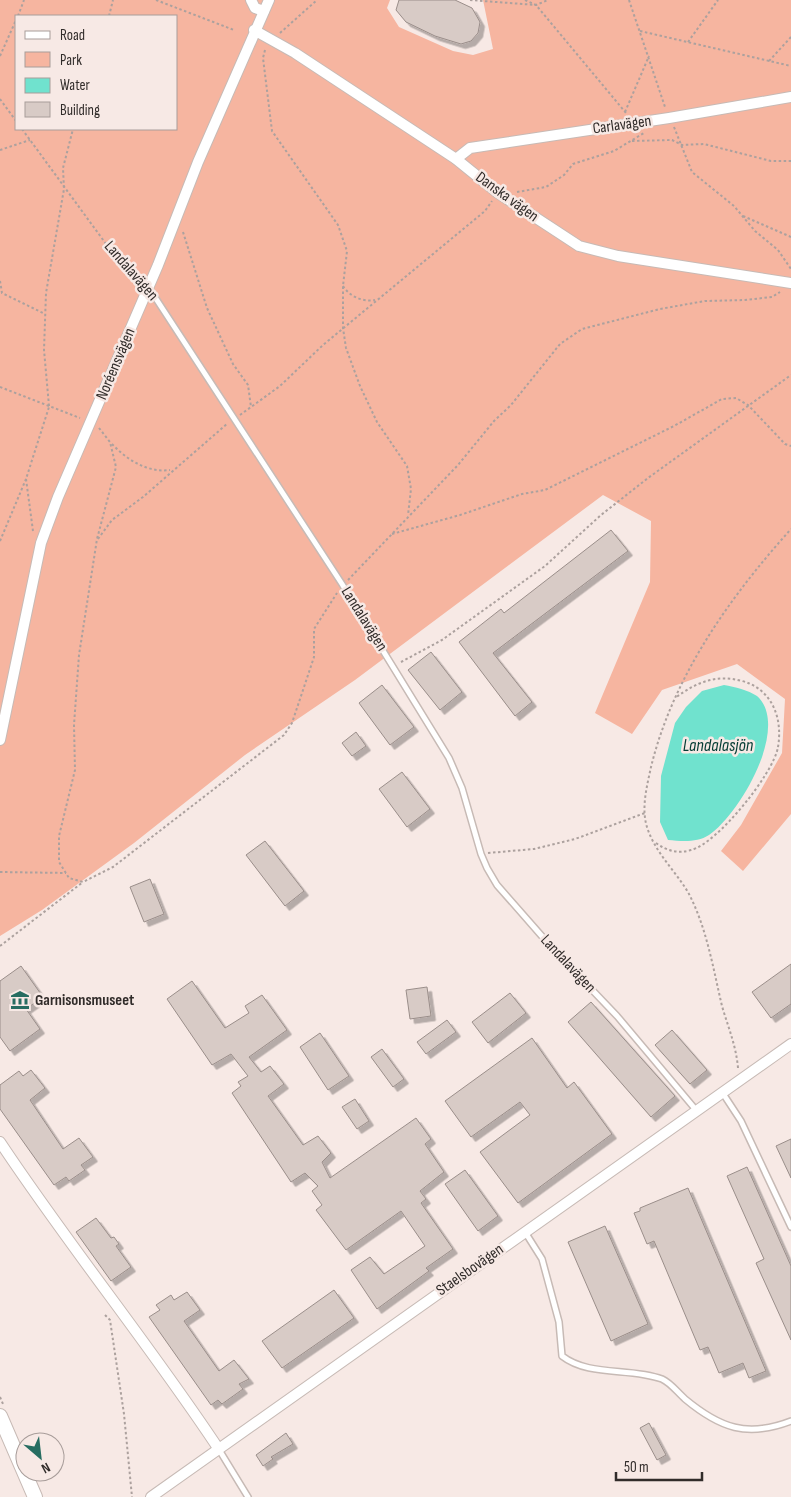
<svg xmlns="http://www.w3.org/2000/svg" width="791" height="1497" font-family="'Sofia Sans Condensed',sans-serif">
<defs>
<filter id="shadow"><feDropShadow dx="4.5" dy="4.5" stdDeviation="0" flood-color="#0004"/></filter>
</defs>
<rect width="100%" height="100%" fill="#f7e9e5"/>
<!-- green -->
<path fill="#f6b5a0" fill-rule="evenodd" d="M0 0H390L387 8 399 27 453 51 473 55 493 49 483 0H791V814L743 871 721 851 741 825 782 753 785 699 737 664 662 690 632 734 595 713 650 582 651 521 603 495 355 680 245 755 134 843 42 910 0 936ZM16 16H176V129H16Z"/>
<!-- water -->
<path fill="#70e2ce" d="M724 685C735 687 748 690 757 696 791 727 739 815 709 835 697 843 681 841 668 840L660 822 661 776 675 723 686 707 702 691Z"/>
<!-- building -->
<g fill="#d8cbc6" stroke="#9a8e8a" filter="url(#shadow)">
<path d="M399 0H455L472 8 480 22 478 33 471 41 461 44 435 36 406 22 396 10Z"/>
<path d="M611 530 628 551 493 653 532 702 515 716 459 642 501 609 504 613Z"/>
<path d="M431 652 462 692 440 710 408 670Z"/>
<path d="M382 685 414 727 390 745 359 703Z"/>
<path d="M356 732 366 746 352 756 342 743Z"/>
<path d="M402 772 430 809 407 827 379 789Z"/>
<path d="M265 841 304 891 285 906 246 855Z"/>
<path d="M150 879 164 914 144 922 130 887Z"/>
<path d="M791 964V1004L771 1018 752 992Z"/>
<path d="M21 966 43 997 26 1009 40 1029 10 1051 0 1037V981Z"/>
<path d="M192 981 225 1028 249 1013 245 1006 262 995 287 1030 249 1057 261 1072 270 1066 284 1084 268 1096 303 1145 318 1136 331 1153 322 1162 330 1178 416 1118 431 1139 425 1144 444 1172 420 1191 426 1199 421 1203 453 1249 426 1268 429 1271 377 1309 351 1270 370 1257 384 1274 425 1246 401 1211 346 1250 316 1210 322 1205 312 1191 318 1186 305 1173 291 1182 232 1093 241 1086 238 1082 248 1076 231 1054 212 1065 167 999Z"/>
<path d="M427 987 431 1016 410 1019 406 990Z"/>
<path d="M510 993 526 1013 488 1043 472 1022Z"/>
<path d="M591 1002 675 1096 651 1117 568 1022Z"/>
<path d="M447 1020 456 1032 426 1054 417 1042Z"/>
<path d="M672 1030 707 1070 690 1084 655 1045Z"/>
<path d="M320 1033 349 1076 328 1090 300 1047Z"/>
<path d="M532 1038 567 1088 574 1082 612 1134 518 1203 480 1152 530 1115 520 1102 471 1137 445 1101Z"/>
<path d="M382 1049 404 1079 393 1087 371 1057Z"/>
<path d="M31 1070 45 1088 30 1100 63 1149 79 1138 93 1157 81 1165 85 1170 69 1181 66 1177 54 1185 0 1109V1085L19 1071 23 1076Z"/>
<path d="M355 1099 369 1121 357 1129 342 1107Z"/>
<path d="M791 1139V1178L776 1146Z"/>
<path d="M747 1167 791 1266V1340L756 1263 764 1259 727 1176Z"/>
<path d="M465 1170 498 1216 478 1231 445 1184Z"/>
<path d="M688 1188 766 1371 749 1378 743 1363 719 1373 708 1347 700 1350 654 1241 647 1244 634 1213 640 1211V1208Z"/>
<path d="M96 1218 111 1238 114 1237 119 1244 116 1246 131 1267 111 1281 76 1232Z"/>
<path d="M605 1226 648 1324 611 1341 568 1242Z"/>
<path d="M334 1290 354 1318 282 1368 262 1341Z"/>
<path d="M187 1292 200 1310 184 1321 219 1371 234 1360 249 1379 239 1384 243 1389 222 1404 218 1400 211 1405 149 1317 160 1310 156 1305 171 1295 174 1300Z"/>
<path d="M649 1423 666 1455 657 1460 640 1428Z"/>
<path d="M286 1433 293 1444 271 1457 273 1459 263 1466 256 1455Z"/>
</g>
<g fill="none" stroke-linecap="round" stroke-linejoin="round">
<!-- lane casing -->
<g stroke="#c7bab5" stroke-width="8">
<g id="lane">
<path d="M149 288 342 584 449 758 462 788 481 854 487 868 497 885 554 950 617 1016 696 1110"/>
<path d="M722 1092 741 1121 791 1227"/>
<path d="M525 1232 542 1259 559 1322 562 1356C589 1377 630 1367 662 1379 671 1383 678 1393 685 1399 720 1428 747 1438 791 1421"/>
<path d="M218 1448 248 1497"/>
</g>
</g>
<!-- street casing -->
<g stroke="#c7bab5" stroke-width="12">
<g id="street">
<path d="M251 0 255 8 264 11"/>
<path d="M254 30 295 53 456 159 498 193 579 246 618 256 791 283"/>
<path d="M456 159 470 148 669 118 791 97"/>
<path d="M0 740 41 543 58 497 158 265 198 162 269 0"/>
<path d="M0 1142C69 1246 149 1344 218 1448"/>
<path d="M151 1497 791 1044"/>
</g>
</g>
<!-- secondary casing -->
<g stroke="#c7bab5" stroke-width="16">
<path id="secondary" d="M0 1416 35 1497"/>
</g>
<!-- path -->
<g stroke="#aca19e" stroke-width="2" stroke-dasharray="2.5 2.5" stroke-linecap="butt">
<path d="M156 0 234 30"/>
<path d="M470 0 536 5 548 0"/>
<path d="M525 0 536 5 626 113"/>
<path d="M629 0 665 107"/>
<path d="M18 16 24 0"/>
<path d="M109 16 113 0"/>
<path d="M640 31 791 66"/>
<path d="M280 33 317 0"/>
<path d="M688 42 718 0"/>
<path d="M265 50 263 58 272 131 338 225 347 251 343 286V328L346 348 360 386 377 422 407 466 411 489 408 515"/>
<path d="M0 56 16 20"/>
<path d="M769 61 791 37"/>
<path d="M0 99 16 121"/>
<path d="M625 112 649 56"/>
<path d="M674 127 692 172 734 206 755 231 778 250 791 269"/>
<path d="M22 129 109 248 141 279"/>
<path d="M632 141 672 140 682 145 704 144 771 161H791"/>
<path d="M0 150 30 140"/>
<path d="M517 192 546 187 564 175 573 164 614 151 644 133"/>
<path d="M743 216 791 237"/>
<path d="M183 232 207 308 233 364 248 385 251 407"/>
<path d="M0 281 2 293 45 314"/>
<path d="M343 286C350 297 363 302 375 300"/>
<path d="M0 387 80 418"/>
<path d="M49 406 44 350 46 293 64 189 63 168 73 129"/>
<path d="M240 415 280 386 323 345 485 211 492 201"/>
<path d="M99 428 110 442 116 467 97 539 79 655 74 725 75 770 59 836V862L69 878 83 882 113 867 284 735 292 723 314 657V629L337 593"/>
<path d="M112 444C127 460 148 473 170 470"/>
<path d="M33 531 26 479 49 407"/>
<path d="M392 534 460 515 522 494 545 490 674 426 722 399 736 398 748 405 785 444 791 446"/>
<path d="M98 539 112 520 143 497 228 423"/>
<path d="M0 541 26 479"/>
<path d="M348 580 458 465 494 421 511 405 560 344 582 329 660 309 705 301 745 300 772 297 780 292"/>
<path d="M401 662 442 640 545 566 601 515 648 478 791 375"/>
<path d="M656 843C667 851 678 854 691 850 717 844 774 773 778 747 783 718 772 689 742 681 716 674 697 682 675 698"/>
<path d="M488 853 534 849 575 839 645 813"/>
<path d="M0 872 66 873"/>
<path d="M0 946 83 882"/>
<path d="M738 1068C736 1045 728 1027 722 1006 713 968 707 929 689 894 676 871 655 853 647 827 641 808 647 786 651 767 673 677 729 598 791 529"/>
<path d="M105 1315 110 1320 124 1414 132 1497"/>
<path d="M0 1397 3 1404"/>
</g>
<!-- lane -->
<use href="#lane" stroke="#fff" stroke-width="5"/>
<!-- street -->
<use href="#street" stroke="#fff" stroke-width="10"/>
<!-- secondary -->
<use href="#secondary" stroke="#fff" stroke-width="14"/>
</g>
<!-- icons -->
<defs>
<g id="museum-bare" transform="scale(1.5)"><path d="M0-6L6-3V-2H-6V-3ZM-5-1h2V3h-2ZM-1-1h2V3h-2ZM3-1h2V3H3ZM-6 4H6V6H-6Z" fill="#276d61" stroke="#f7e9e5" stroke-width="2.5" paint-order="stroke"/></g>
</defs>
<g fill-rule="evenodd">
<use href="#museum-bare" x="20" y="1000"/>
</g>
<g text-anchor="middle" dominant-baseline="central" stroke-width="5" stroke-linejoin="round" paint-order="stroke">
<!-- street labels -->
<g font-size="16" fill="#312c2a" stroke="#f7e9e5">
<text transform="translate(622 125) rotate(-8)">Carlavägen</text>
<text transform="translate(507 197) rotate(36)">Danska vägen</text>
<text transform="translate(131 271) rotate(49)">Landalavägen</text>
<text transform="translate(116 364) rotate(-67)">Noréensvägen</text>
<text transform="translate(364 619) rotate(58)">Landalavägen</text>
<text transform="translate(568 964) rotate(47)">Landalavägen</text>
<text transform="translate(470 1270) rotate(-35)">Staelsbovägen</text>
</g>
<!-- poi labels -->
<g font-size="16" font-weight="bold" fill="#312c2a" stroke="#f7e9e5" text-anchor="start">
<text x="35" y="1000">Garnisonsmuseet</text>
</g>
<!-- water labels -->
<g font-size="18" font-style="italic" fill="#043c34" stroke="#f7e9e5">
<text x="718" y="745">Landalasjön</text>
</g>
</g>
<!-- legend -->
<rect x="15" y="15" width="162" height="115" fill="#f7e9e5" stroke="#a89d9a"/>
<rect x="25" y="31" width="25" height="8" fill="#ffffff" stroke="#a89d9a"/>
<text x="60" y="40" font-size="15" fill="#312c2a">Road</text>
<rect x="25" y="52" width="25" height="15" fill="#f6b5a0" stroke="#a89d9a"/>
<text x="60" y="65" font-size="15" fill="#312c2a">Park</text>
<rect x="25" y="78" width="25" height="15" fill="#70e2ce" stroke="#a89d9a"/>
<text x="60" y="90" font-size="15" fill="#312c2a">Water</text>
<rect x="25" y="102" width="25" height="15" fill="#d8cbc6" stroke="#a89d9a"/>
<text x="60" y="115" font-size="15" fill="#312c2a">Building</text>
<!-- north arrow -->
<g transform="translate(40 1457) rotate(152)"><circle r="24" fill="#f7e9e5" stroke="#a89d9a"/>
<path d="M0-4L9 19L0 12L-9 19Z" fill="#276d61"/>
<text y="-8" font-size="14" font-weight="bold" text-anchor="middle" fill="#312c2a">N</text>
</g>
<!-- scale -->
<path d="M616 1472v8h86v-8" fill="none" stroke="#312c2a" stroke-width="2.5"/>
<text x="624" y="1472" font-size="15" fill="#312c2a" stroke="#f7e9e5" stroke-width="4" paint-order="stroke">50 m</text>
</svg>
